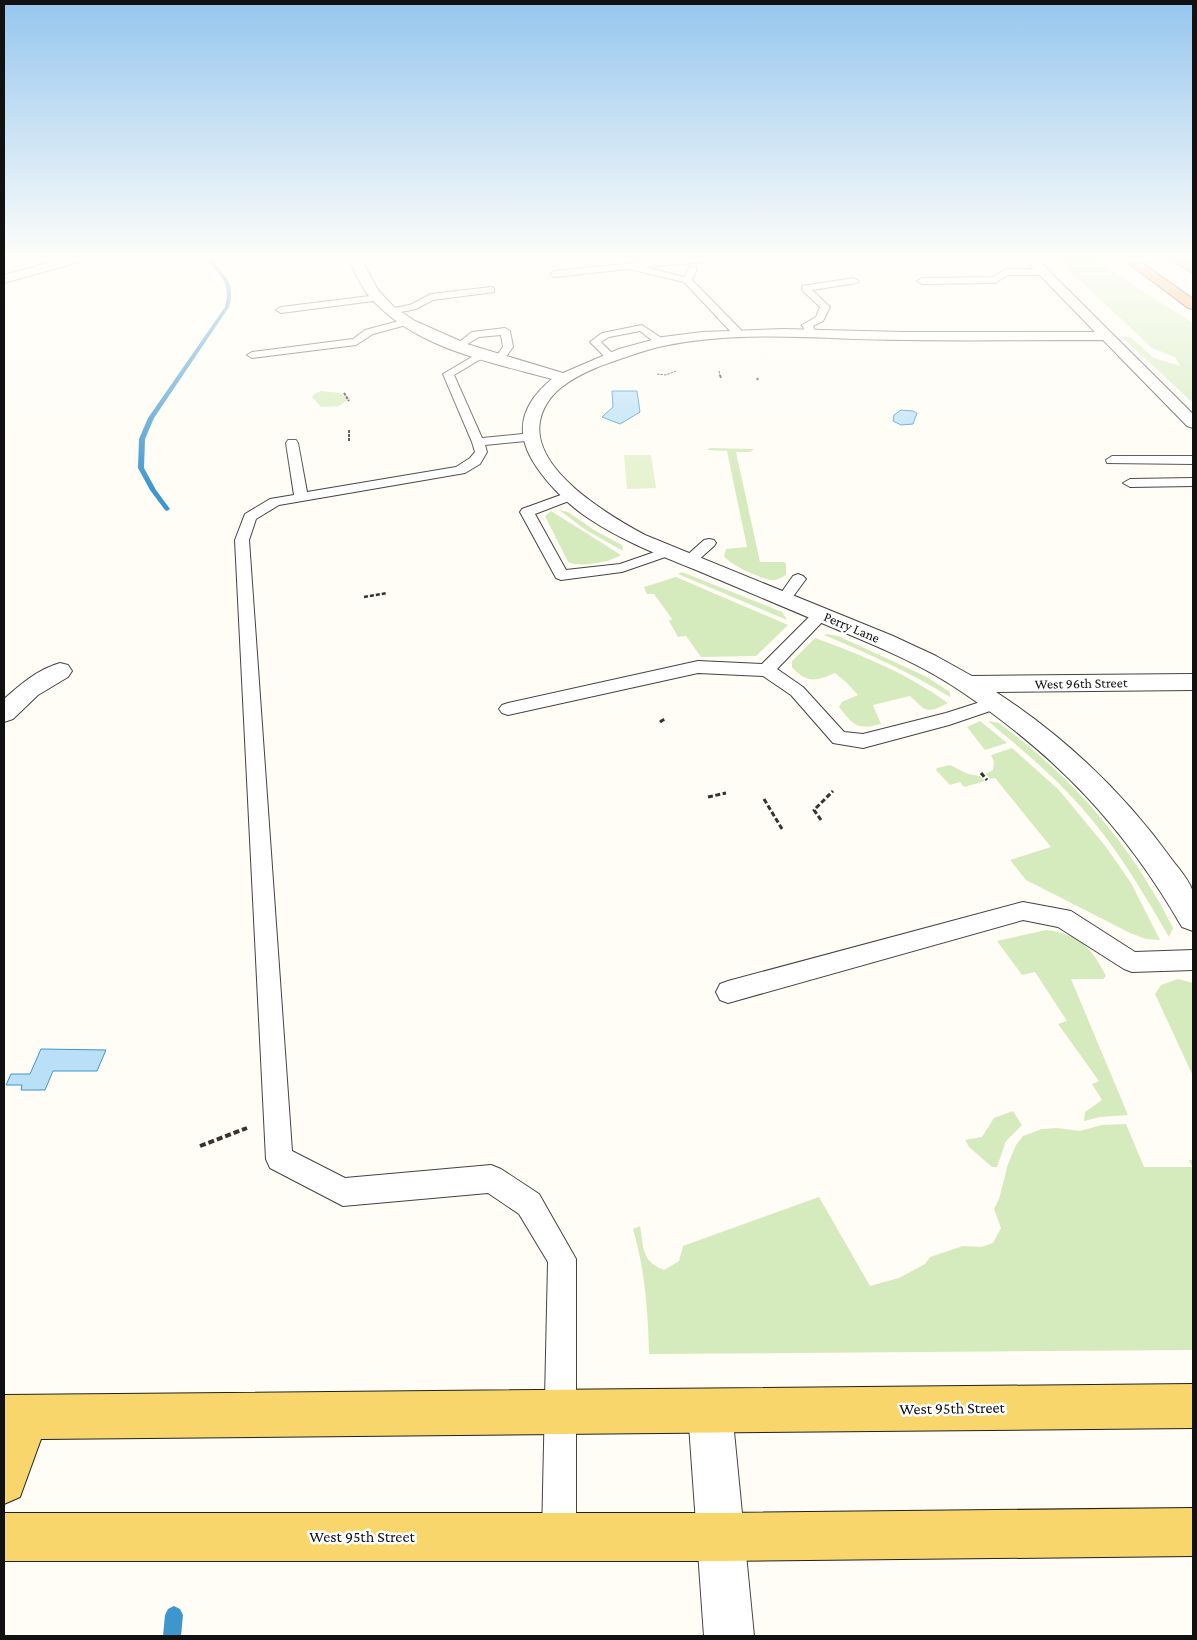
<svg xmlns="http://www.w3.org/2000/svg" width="1197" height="1640" font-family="'Crimson Pro',serif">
<rect width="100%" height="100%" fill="#fffdf5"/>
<!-- green -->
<g fill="#d5ebbd">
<path d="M1057 259H1092L1193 323V403L1122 337H1130L1154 358 1180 366 1175 357 1152 348Z"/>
<path d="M321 391 341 393 348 400 339 406 321 407 312 397 314 394Z"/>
<path d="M710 448 754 449 750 452H736L760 562H784L786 564V575C782 577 779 579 775 580 764 581 729 564 724 556L726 549 747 547 727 451 707 450Z"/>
<path d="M559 510 568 512 594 530 622 545 623 551 586 530Z"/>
<path d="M551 511 621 555C611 562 579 568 568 562L545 516Z"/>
<path d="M682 572 782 612 787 620 678 574Z"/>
<path d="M676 577 788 625 756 656 701 657 686 636 678 637 669 621 672 619 654 594H647L644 587Z"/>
<path d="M827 634 838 636 925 676 950 692V697C910 672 867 653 824 635Z"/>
<path d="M815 638C862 655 908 674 948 703 926 714 927 712 910 696L873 705 881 724C857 730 854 726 839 707L842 702 858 695 846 682 835 673C818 681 806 684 792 667V661Z"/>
<path d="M980 721 1007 743 985 750 967 727Z"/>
<path d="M988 721 999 723C1073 777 1132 846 1173 928L1169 937C1143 892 1116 846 1081 807 1053 775 1020 748 988 721Z"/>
<path d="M1012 748 1059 790 1106 847 1131 883 1160 940 1146 939 1130 933 1026 880 1010 860 1051 847 995 778 990 779 986 774 993 770 994 762 991 755Z"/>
<path d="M950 765 968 774 980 776 985 781 964 787 960 782 950 785 936 770 937 768Z"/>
<path d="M1046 930C1079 934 1092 948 1106 976L1103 979H1071L1128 1115 1100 1117 1084 1121 1085 1112 1102 1100 1092 1084 1099 1081 1058 1024 1067 1021 1035 972 1022 975 997 941Z"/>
<path d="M1178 979 1193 983V1076L1155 994 1161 985Z"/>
<path d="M1013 1111 1022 1125 1006 1141 997 1167H992L969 1147 965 1140 982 1137 994 1118Z"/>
<path d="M1126 1124 1144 1167H1192L1189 1160H1193V1350L649 1354C648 1311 645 1270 633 1229L640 1226C644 1248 641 1261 664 1270L679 1261 683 1246 819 1197 870 1286 899 1278 925 1264 930 1257 963 1246 981 1247 993 1243 1001 1228 994 1209 999 1199 1008 1164 1016 1145 1023 1136 1042 1129 1057 1128 1080 1131 1102 1125Z"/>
</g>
<!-- pitch -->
<path fill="#e6f2cf" d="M651 455 656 488 627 489 624 455Z"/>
<!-- water -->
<g fill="#b9e0f7" stroke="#3f96cf">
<path d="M612 391H637L640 412 620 424 602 417 613 407Z"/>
<path d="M901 410 913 411 917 413 913 424 901 425 893 421 894 415Z"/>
<path d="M41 1049 106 1050 97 1071H53L45 1090H21L22 1085H6L11 1074H30Z"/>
</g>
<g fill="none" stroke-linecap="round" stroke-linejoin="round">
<!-- stream -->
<g fill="#3f96cf" fill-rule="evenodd">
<path d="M207 259H211C225 277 236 282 229 307L154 418 145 439 144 468 156 490 170 509 167 511 165 510 150 490 138 468 139 439 148 418 225 307C231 282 221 278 207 259Z"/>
<path d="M174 1606 180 1609 183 1615 181 1636H163L165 1615 168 1609Z"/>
</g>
<!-- service casing -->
<g stroke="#444" stroke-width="2">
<g id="service">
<path d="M676 259H710L706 262 645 267 684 277 690 267H696L697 269 692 280 741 330V334H733L684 282 629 269 554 277 550 274 554 271Z"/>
<path d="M1006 269H1042L1046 272 1042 275H1008L995 283 922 284 917 281 922 278 993 277Z"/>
<path d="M854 278 859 281 857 283 812 290 830 307 823 321 813 326 816 333 815 335H807L802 325 816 317 820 307 802 290V286Z"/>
<path d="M491 287 494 288V292L433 300 416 309 391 314 386 311 388 309 410 305 431 294Z"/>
<path d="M378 295 383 298 381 300 281 313 276 310 281 307Z"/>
<path d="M406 319 410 320V324L373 334 356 345 252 358 247 355 252 352 353 339 365 330Z"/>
<path d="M642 325 666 341 667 343 666 345H658L640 331 609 337 601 342 616 357 611 360 607 359 590 342 602 333Z"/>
<path d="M505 328 510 331 513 347 503 361 499 362 494 359 503 347 501 335 479 337 459 349 454 346 472 332Z"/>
<path d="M482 351 486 352 487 354 486 356 454 375 482 438 532 433 538 437 536 440 485 445 487 452 480 464 465 473 279 505 256 519 249 540 292 1151 345 1178 491 1165 501 1169 539 1194 576 1259V1536L571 1548 559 1553 547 1548 542 1536 548 1262 519 1214 488 1193 343 1206 270 1168 266 1159 235 540 245 514 270 499 294 495 286 443 288 440H296L298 443 307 492 456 467 470 458 475 452 472 442 443 374Z"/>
<path d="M1112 456H1193V464L1107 463 1106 460Z"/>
<path d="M1193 478V486L1130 487 1123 483 1130 479Z"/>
<path d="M569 492 576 496 574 499 535 514 566 570 620 564 669 547 674 548 676 551 674 554 622 572 561 580 556 578 520 512 522 509Z"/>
<path d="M709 539 714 540 716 543 714 546 695 563H685L683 560 685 557 704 540Z"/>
<path d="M798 574 803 576 806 579 789 602H779L776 599 779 596 793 576Z"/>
<path d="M821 609 827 611 829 614 827 617 777 669 803 687 844 732 863 734 946 713 996 697 1002 699 1005 703 1002 707 949 725 863 748 833 743 791 695 763 676 698 673 508 715 502 713 499 709 502 705 508 703 698 661 762 664 815 611Z"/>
<path d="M1023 902 1071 911 1135 952 1193 950V970L1132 972 1124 969 1058 927 1023 920 728 1003 720 1000 716 992 720 984 728 981Z"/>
</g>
</g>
<!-- minor casing -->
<g stroke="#444" stroke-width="2">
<g id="minor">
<path d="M61 259H81L79 262 4 283V275Z"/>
<path d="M349 259H361L378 290 394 307 415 321 467 344 563 373 619 349 663 337 702 332 783 329 904 332H1095L1024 259H1037L1193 414V428L1187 426 1103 340C1037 340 971 341 905 340 825 340 742 329 663 346 641 351 620 359 598 367 572 378 546 392 540 421 531 470 610 516 645 535L893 636 936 656 972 676 1193 674V690L996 692C1065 737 1125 794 1173 861 1179 869 1191 882 1193 893 1196 904 1193 919 1193 931L1182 927C1125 828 1057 756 962 692 922 664 876 646 831 627 786 608 741 589 696 570 659 555 622 541 588 518 564 502 525 464 523 433 521 411 536 392 552 379 490 362 413 348 369 296 360 285 355 272 349 259Z"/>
<path d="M60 663 68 665 72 671 68 677 38 695 13 719 4 722V699C20 685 38 669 60 663Z"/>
<path d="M710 1389 726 1395 732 1411 754 1636H704L688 1411 694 1395Z"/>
</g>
</g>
<!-- primary casing -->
<g stroke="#222" stroke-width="2">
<g id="primary">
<path d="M1193 1384V1428L41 1439 20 1497 4 1504V1395Z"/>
<path d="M1193 1508V1556L721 1561H4V1513H721Z"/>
</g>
</g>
<!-- motorway casing -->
<g stroke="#222" stroke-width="2">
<g id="motorway">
<path d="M1123 259H1137L1193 299V309L1188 308Z"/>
<path d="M1169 259H1184L1193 264V273Z"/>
</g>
</g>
<!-- path-far4 -->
<g stroke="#333" stroke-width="1" stroke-dasharray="2.5 1" stroke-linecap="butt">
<path d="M719 371 720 376"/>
<path d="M657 374 666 375 676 371"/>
</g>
<!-- path-far3 -->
<g stroke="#333" stroke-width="2" stroke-dasharray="3 1" stroke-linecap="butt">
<path d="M720 375 721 378"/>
<path d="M757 378 758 380"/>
<path d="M344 393 349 401"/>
<path d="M349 430V441"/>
</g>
<!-- path-far2 -->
<path stroke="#333" stroke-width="2.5" stroke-dasharray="4 2" stroke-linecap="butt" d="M364 597 387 593"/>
<!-- path-far1 -->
<g stroke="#333" stroke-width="3" stroke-dasharray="5 2.5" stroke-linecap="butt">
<path d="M660 722 666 718"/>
<path d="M981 773 987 780"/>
<path d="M708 797 726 793"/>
<path d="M764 799 782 829"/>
<path d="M821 820 814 810 833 791"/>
</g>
<!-- path -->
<path stroke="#333" stroke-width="4" stroke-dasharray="6 3" stroke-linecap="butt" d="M200 1146 247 1128"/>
<!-- service -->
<use href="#service" fill="#fff" fill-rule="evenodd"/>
<!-- minor -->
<use href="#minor" fill="#fff" fill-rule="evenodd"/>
<!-- primary -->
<use href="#primary" fill="#f9d66b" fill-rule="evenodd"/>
<!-- motorway -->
<use href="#motorway" fill="#f5a25d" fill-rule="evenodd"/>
</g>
<!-- sky -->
<linearGradient id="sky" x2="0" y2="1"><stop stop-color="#95c6ee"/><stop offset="0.53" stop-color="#fffefa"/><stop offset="1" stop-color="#fffefa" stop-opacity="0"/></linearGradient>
<rect width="1197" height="489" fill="url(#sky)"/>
<g text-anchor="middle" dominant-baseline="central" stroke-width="5" stroke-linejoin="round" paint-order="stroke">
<!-- street labels -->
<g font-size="14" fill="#111" stroke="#fff">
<text transform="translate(852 627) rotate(23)">Perry Lane</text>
<text transform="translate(1081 683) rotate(-1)">West 96th Street</text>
</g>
<!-- near-street labels -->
<g font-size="16" fill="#111" stroke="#fff">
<text transform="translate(952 1408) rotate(-1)">West 95th Street</text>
<text x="362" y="1536">West 95th Street</text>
</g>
</g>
<!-- border -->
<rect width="1197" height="1640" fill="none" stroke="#111111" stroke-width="10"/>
</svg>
